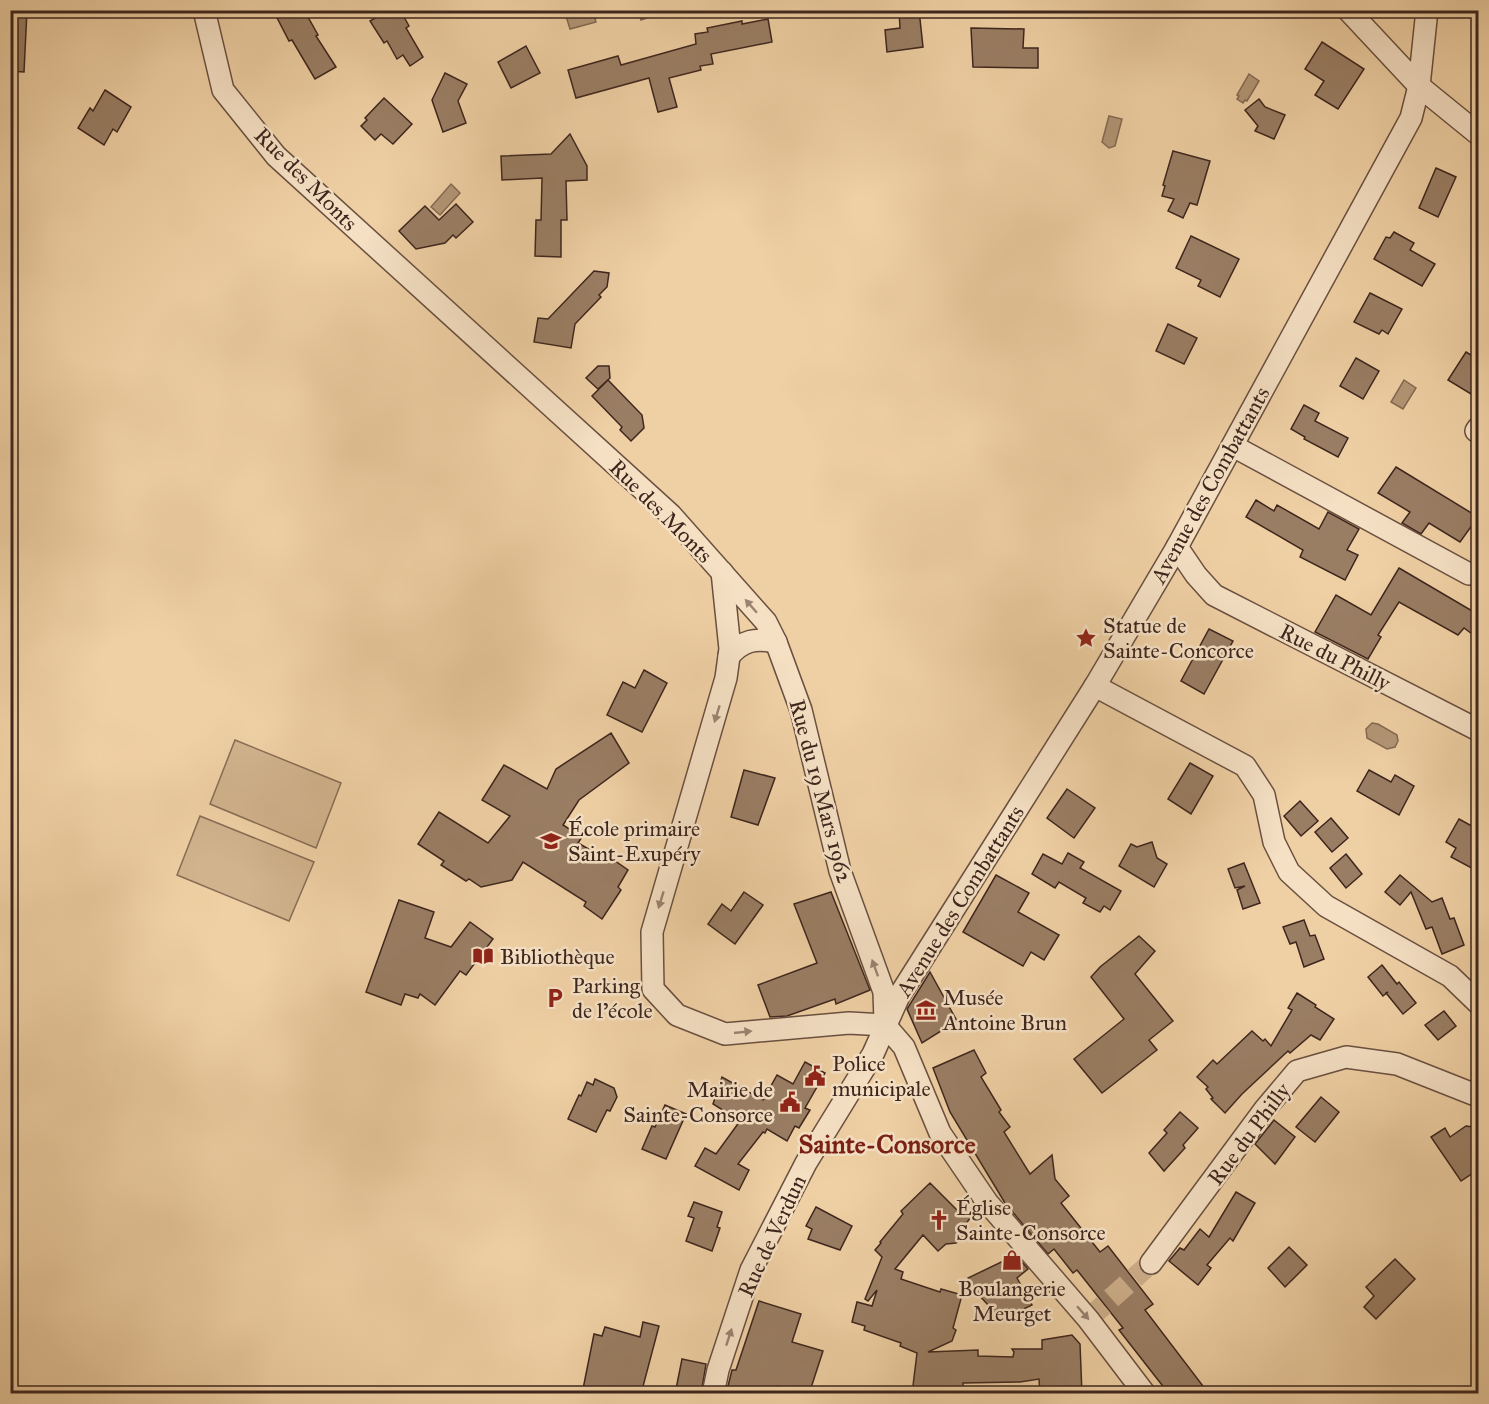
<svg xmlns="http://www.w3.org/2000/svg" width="1489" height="1404" font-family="'IM FELL Great Primer',serif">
<rect width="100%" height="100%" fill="#efd0a4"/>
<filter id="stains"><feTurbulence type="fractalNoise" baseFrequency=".00333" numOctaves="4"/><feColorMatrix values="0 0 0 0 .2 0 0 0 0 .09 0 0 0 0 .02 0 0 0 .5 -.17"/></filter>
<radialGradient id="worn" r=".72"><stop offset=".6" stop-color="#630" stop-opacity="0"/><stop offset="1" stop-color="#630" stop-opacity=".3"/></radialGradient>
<!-- green -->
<g fill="#d1b38d" stroke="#886c56" stroke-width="1.5">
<path d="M235 740 341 783 316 848 210 804Z"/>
<path d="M200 816 314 862 289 921 177 875Z"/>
</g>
<!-- water -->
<g fill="#b39676" stroke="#846953" stroke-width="1.5">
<path d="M585 11 597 12 599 16 595 19 596 22 570 29 566 16Z"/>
<path d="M638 11V10L667 11 641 20Z"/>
<path d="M1249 74 1259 81 1247 101 1245 100 1243 103 1237 99 1239 96 1237 95Z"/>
<path d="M1109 116 1122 119 1115 146 1109 148 1102 142Z"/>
<path d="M451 184 460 193 440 215 431 207Z"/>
<path d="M1404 380 1416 388 1403 409 1391 402Z"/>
<path d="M1372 723 1378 724 1397 735 1398 741 1395 747 1387 749 1367 738 1366 729Z"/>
</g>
<!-- building -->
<g fill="#9a7e64" stroke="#3e261e" stroke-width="1.5">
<path d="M10 10H27L24 72 10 71Z"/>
<path d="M273 10H304L318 35 316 36 336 67 315 79 292 40 289 41Z"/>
<path d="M388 10H400L409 26 406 28 423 57 410 66 403 55 397 59 387 41 384 43 370 21Z"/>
<path d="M899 10H919L923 47 887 52 885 30 900 28Z"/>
<path d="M768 19 772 42 711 54 713 64 700 66 701 70 669 78 677 107 658 112 649 78 576 98 568 70 618 56 621 65 696 44 695 34 708 32 707 28 742 21V24Z"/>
<path d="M971 28 1024 29 1023 48H1038V68L973 67Z"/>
<path d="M1322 42 1364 69 1338 109 1315 95 1324 81 1305 69Z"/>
<path d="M526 46 540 73 511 88 498 62Z"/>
<path d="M445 73 467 84 458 101 466 123 443 132 432 100Z"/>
<path d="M105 90 131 107 117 132 113 129 104 145 78 128 90 108 93 111Z"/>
<path d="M384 98 412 124 393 144 381 134 375 140 361 126 367 120 365 118Z"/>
<path d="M1259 99 1265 107 1285 115 1274 139 1255 131 1258 126 1245 110Z"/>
<path d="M570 134 587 166V180L566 181 567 220H561V257L535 256 536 220H541L542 178 502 180 501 156 551 154Z"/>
<path d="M1173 151 1210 161 1197 205 1190 203 1183 218 1168 211 1174 199 1162 196 1165 186 1163 185Z"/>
<path d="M1436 168 1456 177 1438 217 1419 208Z"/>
<path d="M456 204 473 222 456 238 453 235 445 243 416 249 399 231 425 206 439 220Z"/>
<path d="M1394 232 1414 243 1410 250 1435 264 1422 286 1374 259 1386 237 1390 238Z"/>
<path d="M1191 236 1239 259 1220 297 1198 286 1201 280 1176 268Z"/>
<path d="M594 271 609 273 607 287 599 295 601 297 575 324 571 348 534 342 538 318 548 319Z"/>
<path d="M1370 293 1402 309 1388 334 1382 330 1379 334 1354 322Z"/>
<path d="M1168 324 1197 338 1184 364 1156 351Z"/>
<path d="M1466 352 1479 360V381L1471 394 1448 380Z"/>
<path d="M1356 358 1379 371 1363 399 1340 386Z"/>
<path d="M598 366H609L610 378 598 389 586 378Z"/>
<path d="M608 380 642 415 644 428 631 441 620 430 622 427 592 396Z"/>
<path d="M1304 405 1319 413 1315 421 1348 438 1338 457 1304 439 1305 437 1291 429Z"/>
<path d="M1396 467 1478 517 1460 542 1429 523 1421 534 1402 523 1410 512 1378 493Z"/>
<path d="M1256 500 1274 511 1277 505 1319 529 1328 512 1359 529 1347 550 1358 555 1345 580 1300 557 1303 550 1246 517Z"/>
<path d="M1399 568 1479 615V639L1464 628 1458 635 1399 602 1378 635 1381 637 1368 659 1315 632 1336 595 1371 615Z"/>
<path d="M1209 629 1233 641 1204 694 1181 681Z"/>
<path d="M644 670 667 683 642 732 607 715 623 682 635 688Z"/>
<path d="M611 733 629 763 579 800 563 825 582 837 578 843 606 859 608 856 628 870 618 887 621 890 602 919 584 906 586 902 523 862 512 880 481 887 469 879 466 881 441 865 444 861 418 844 439 812 488 843 510 816 482 800 504 765 547 789 556 769Z"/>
<path d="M1190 763 1213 776 1191 814 1168 799Z"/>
<path d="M744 770 775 778 758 825 731 817Z"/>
<path d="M1369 770 1391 782 1395 775 1414 786 1399 815 1357 791Z"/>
<path d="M1067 789 1095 808 1074 838 1047 818Z"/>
<path d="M1300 801 1318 821 1301 836 1284 816Z"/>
<path d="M1331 818 1348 838 1332 852 1315 832Z"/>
<path d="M1459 819 1479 830V872L1451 857 1456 848 1446 842Z"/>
<path d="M1152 842 1157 858 1167 864 1154 887 1119 866 1131 844 1137 847Z"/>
<path d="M1068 853 1084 862 1080 868 1121 891 1110 910 1104 906 1100 912 1083 903 1086 898 1059 882 1055 888 1032 874 1043 854 1062 864Z"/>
<path d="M1346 854 1362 874 1346 888 1330 868Z"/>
<path d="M1244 863 1260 903 1243 909 1237 890 1245 886 1235 888 1228 869Z"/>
<path d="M996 875 1029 893 1018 912 1059 935 1044 960 1031 952 1023 966 963 932Z"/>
<path d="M1400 875 1432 902 1442 898 1450 919 1454 918 1464 945 1442 954 1432 927 1426 929 1411 892 1400 905 1385 892Z"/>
<path d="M744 892 763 905 735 944 708 924 722 904 731 911Z"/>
<path d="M831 892 870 990 836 1004 835 999 787 1016 770 1017 758 985 817 963 794 904Z"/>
<path d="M399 900 434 912 425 938 451 947 470 922 493 939 466 975 460 971 435 1005 420 994 418 998 405 994 401 1005 366 992Z"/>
<path d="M1304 920 1310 936 1315 935 1324 959 1304 967 1296 942 1290 944 1283 927Z"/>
<path d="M1139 936 1155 951 1135 974 1173 1021 1149 1040 1157 1050 1102 1093 1074 1059 1124 1019 1091 977 1100 967Z"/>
<path d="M1382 965 1397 984 1399 982 1416 1003 1403 1014 1386 993 1388 992 1383 996 1368 977Z"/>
<path d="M930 972 957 1021 922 1043 907 1009Z"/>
<path d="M1297 993 1316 1005 1315 1007 1334 1019 1320 1040 1311 1035 1290 1053 1288 1051 1242 1094 1225 1113 1211 1099 1213 1098 1206 1089 1208 1087 1197 1077 1213 1060 1217 1064 1252 1031 1263 1041 1265 1039 1271 1046 1292 1010 1288 1008Z"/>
<path d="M1444 1011 1456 1026 1438 1040 1425 1025Z"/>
<path d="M974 1050 986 1073 981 1077 1001 1110 999 1112 1010 1127 1004 1132 1030 1174 1052 1155 1055 1179 1069 1196 1061 1203 1100 1252 1108 1246 1153 1304 1145 1310 1209 1394H1169L1119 1330 1123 1328 1077 1270 1073 1273 1054 1249 1048 1254 1005 1203 950 1112 933 1068Z"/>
<path d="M805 1062 825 1073 805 1108 810 1110 799 1128 795 1126 787 1141 767 1129 765 1133 763 1132 738 1164 749 1170 739 1190 695 1166 705 1148 716 1154 740 1121 713 1104 722 1077 763 1100 777 1075 793 1084Z"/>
<path d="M595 1079 614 1088 617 1097 610 1111 607 1110 596 1132 568 1119 579 1095 581 1096 587 1082 593 1085Z"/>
<path d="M1321 1097 1339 1112 1315 1142 1296 1127Z"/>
<path d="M665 1105 686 1114 666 1159 642 1149 652 1126 655 1127Z"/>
<path d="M1180 1112 1198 1128 1183 1145 1185 1148 1164 1171 1149 1153 1167 1133 1164 1130Z"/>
<path d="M1274 1120 1295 1137 1275 1164 1255 1144Z"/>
<path d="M1466 1126 1479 1128V1169L1461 1181 1431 1137 1445 1128 1450 1137Z"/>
<path d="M930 1183 957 1210 962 1207 972 1216 963 1227 962 1238 956 1243 946 1244 938 1251 923 1235 895 1269 903 1272 901 1279 940 1292 941 1289 962 1295 953 1328 956 1330 952 1341 928 1352 978 1350V1356L1013 1357 1014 1352 1012 1349H1042V1340L1072 1335 1080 1344 1082 1394H1040L1039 1379 1020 1382 963 1383V1394H912L917 1353 900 1346 901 1343 864 1330 865 1326 852 1322 857 1302 872 1306 877 1290 868 1301 865 1299 882 1257 875 1250 881 1243 880 1242 903 1214 901 1211Z"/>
<path d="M1236 1192 1255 1203 1233 1241 1230 1238 1207 1265 1211 1268 1198 1285 1169 1261 1180 1248 1184 1250 1200 1229 1209 1237Z"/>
<path d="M694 1202 722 1212 717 1227 720 1228 712 1251 686 1241 694 1218 688 1216Z"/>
<path d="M816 1207 852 1226 840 1250 808 1239 812 1229 806 1226Z"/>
<path d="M1289 1247 1307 1265 1285 1287 1268 1268Z"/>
<path d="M1016 1255 1028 1269 1017 1278 1032 1305 1005 1318H1000L978 1294 968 1278Z"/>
<path d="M1395 1259 1415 1279 1376 1319 1364 1307 1374 1296 1366 1287Z"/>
<path d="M759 1301 801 1314 792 1342 823 1351 809 1394H800L778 1386 776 1394H726L732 1370H736Z"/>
<path d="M643 1322 659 1326 641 1394 614 1389 613 1394H582L594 1334 602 1336 605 1327 640 1337Z"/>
<path d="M682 1359 706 1364 701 1394H675Z"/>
</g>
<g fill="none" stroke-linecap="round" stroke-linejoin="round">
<!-- minor-tunnel -->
<path stroke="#ccae89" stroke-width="21" stroke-dasharray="21 10" stroke-linecap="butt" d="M1088 1319 1151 1263"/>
<!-- minor casing -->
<g stroke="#6a5040" stroke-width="24">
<g id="minor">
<path d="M204 10 223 90 276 156 671 515 766 622 776 642 801 710 840 871 884 992 885 1021"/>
<path d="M1348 10 1419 86 1478 134"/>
<path d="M1476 431 1478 428"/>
<path d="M1233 446 1469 574"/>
<path d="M1177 547 1196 575 1214 595 1478 730"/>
<path d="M722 572 730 649 726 678 652 932 653 989 677 1015 725 1034 849 1023 885 1025"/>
<path d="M729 656C743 640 755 638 776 642"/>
<path d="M1095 686 1245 766 1264 795 1274 842 1289 872 1326 906 1450 976 1478 1003"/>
<path d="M885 1025 904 1047 940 1133 987 1202 1088 1319 1145 1394"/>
<path d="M1151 1263 1265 1109 1297 1071 1346 1057 1397 1064 1478 1096"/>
<path d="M713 1394 718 1370 751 1270 806 1163 873 1054 899 996 1095 686 1177 547 1411 118 1419 86 1427 10"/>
</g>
</g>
<!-- minor -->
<use href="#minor" stroke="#f5e0c4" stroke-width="21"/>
</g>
<!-- one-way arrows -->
<defs><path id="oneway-solid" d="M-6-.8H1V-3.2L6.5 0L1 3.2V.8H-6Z" transform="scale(1.5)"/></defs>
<g fill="#9a8371">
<use href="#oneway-solid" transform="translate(751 606) rotate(-131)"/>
<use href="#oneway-solid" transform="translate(717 714) rotate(107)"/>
<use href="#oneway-solid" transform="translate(661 900) rotate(107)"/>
<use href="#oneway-solid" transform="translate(875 968) rotate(-110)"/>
<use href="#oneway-solid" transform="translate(743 1032) rotate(-6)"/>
<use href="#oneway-solid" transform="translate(1083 1313) rotate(49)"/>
<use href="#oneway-solid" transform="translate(729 1337) rotate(-72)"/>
</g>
<!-- icons -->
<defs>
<g id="sight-bare" transform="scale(1.62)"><path d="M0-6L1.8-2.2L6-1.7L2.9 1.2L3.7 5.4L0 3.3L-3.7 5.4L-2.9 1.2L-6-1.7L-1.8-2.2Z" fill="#8f2418" stroke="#f5e0c4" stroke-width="2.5" paint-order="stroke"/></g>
<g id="school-bare" transform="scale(1.62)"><path d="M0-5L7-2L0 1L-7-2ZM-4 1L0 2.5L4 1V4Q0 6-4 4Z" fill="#8f2418" stroke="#f5e0c4" stroke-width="2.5" paint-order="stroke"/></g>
<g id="library-bare" transform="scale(1.62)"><path d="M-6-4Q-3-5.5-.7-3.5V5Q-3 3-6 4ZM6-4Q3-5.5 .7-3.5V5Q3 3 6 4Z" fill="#8f2418" stroke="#f5e0c4" stroke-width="2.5" paint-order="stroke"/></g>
<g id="parking-bare" transform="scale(1.62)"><path d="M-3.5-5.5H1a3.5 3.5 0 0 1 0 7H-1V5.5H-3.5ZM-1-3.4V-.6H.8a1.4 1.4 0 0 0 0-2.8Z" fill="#8f2418" stroke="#f5e0c4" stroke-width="2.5" paint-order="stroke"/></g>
<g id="museum-bare" transform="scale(1.62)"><path d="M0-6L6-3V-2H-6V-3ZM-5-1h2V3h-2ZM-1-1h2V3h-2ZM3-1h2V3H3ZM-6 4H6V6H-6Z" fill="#8f2418" stroke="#f5e0c4" stroke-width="2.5" paint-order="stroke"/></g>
<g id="civic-bare" transform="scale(1.62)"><path d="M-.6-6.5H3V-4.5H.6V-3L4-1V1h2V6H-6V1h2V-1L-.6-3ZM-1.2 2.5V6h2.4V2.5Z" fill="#8f2418" stroke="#f5e0c4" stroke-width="2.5" paint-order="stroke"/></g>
<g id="church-bare" transform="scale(1.62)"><path d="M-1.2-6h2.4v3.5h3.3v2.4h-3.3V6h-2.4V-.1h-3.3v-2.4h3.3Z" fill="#8f2418" stroke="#f5e0c4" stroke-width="2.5" paint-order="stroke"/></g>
<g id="shop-bare" transform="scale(1.62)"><path d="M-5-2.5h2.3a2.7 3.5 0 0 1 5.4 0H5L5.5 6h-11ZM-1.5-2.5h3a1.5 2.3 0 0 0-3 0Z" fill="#8f2418" stroke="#f5e0c4" stroke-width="2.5" paint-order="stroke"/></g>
</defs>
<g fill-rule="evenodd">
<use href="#sight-bare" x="1086" y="638"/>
<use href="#school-bare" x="551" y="841"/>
<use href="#library-bare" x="483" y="956"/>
<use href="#parking-bare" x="555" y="998"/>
<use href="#museum-bare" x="926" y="1010"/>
<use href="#civic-bare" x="815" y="1076"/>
<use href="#civic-bare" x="790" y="1102"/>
<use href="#church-bare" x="939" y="1220"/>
<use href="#shop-bare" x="1012" y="1260"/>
</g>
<g text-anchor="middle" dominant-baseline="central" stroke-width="5" stroke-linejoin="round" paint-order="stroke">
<!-- street labels -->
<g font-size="22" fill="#3e261e" stroke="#f5e0c4">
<text transform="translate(306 179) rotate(45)">Rue des Monts</text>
<text transform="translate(1210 485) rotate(-61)">Avenue des Combattants</text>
<text transform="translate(661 511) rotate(45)">Rue des Monts</text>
<text transform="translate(1335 657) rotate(27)">Rue du Philly</text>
<text transform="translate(821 791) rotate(75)">Rue du 19 Mars 1962</text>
<text transform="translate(960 901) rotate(-58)">Avenue des Combattants</text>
<text transform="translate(1249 1134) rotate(-53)">Rue du Philly</text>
<text transform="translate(772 1236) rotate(-65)">Rue de Verdun</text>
</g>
<!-- poi labels -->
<g font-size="22" fill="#3e261e" stroke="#f5e0c4" text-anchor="start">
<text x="1103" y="625">Statue de<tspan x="1103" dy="25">Sainte-Concorce</tspan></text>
<text x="568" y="828">École primaire<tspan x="568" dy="25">Saint-Exupéry</tspan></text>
<text x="500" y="956">Bibliothèque</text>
<text x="572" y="985">Parking<tspan x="572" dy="25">de l'école</tspan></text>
<text x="943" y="997">Musée<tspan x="943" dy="25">Antoine Brun</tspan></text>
<text x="832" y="1063">Police<tspan x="832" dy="25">municipale</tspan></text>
<text x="773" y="1089" text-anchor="end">Mairie de<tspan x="773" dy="25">Sainte-Consorce</tspan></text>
<text x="956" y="1207">Église<tspan x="956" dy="25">Sainte-Consorce</tspan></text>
<text x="1012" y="1288" text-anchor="middle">Boulangerie<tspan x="1012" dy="25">Meurget</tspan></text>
</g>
<!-- quarter labels -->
<g font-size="26" font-weight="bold" fill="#7a1f14" stroke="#f5e0c4">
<text x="887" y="1144">Sainte-Consorce</text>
</g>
</g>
<!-- margin -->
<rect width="1489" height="1404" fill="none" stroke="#efd0a4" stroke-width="36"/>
<rect x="12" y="12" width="1465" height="1380" fill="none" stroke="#3e261e" stroke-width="3"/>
<rect x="18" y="18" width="1453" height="1368" fill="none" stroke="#3e261e" stroke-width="1.5"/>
<rect width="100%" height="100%" filter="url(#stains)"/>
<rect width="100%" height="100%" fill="url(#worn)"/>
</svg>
